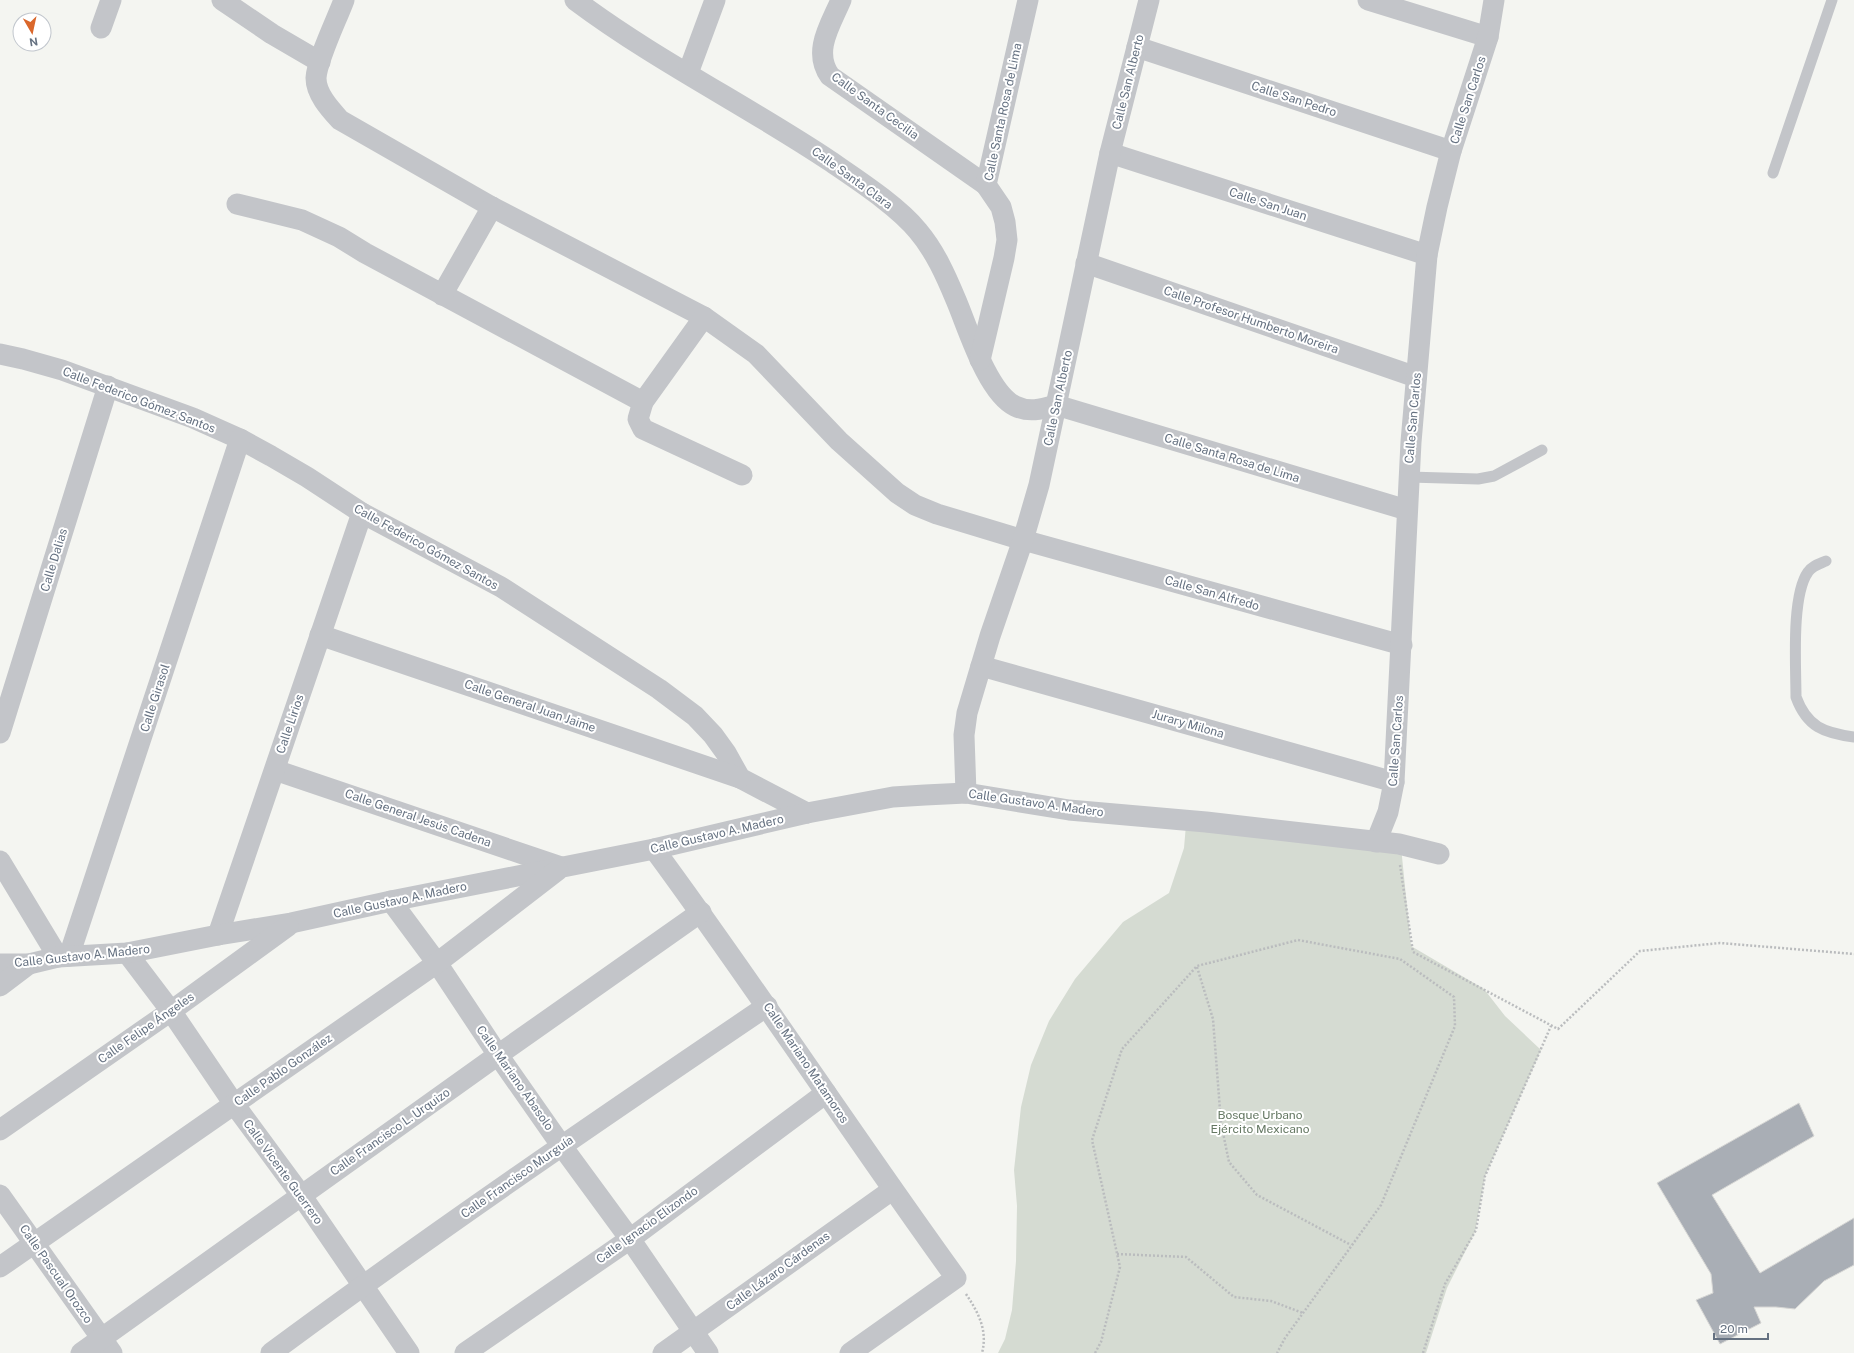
<svg xmlns="http://www.w3.org/2000/svg" width="1854" height="1353" font-family="'Public Sans',sans-serif">
<rect width="100%" height="100%" fill="#f4f5f1"/>
<!-- green -->
<path fill="#d5dbd2" d="M1186 825 1400 837 1411 946 1484 989 1505 1016 1541 1050 1485 1176 1475 1232 1447 1288 1426 1353H998L1005 1339 1012 1310 1016 1261 1017 1206 1014 1170 1021 1107 1031 1065 1049 1021 1075 979 1123 922 1169 893 1184 848Z"/>
<!-- building -->
<path fill="#a9aeb5" stroke="#d6d6d4" d="M1799 1103 1814 1136 1712 1195 1760 1273 1854 1218V1265L1824 1281 1795 1309 1776 1307H1754L1761 1323 1720 1344 1696 1300 1713 1293 1711 1274 1657 1183Z"/>
<g fill="none" stroke-linecap="round" stroke-linejoin="round">
<!-- path -->
<g stroke="#babcbe" stroke-width="2.5" stroke-dasharray="2 2" stroke-linecap="butt">
<path d="M1400 865 1413 952 1558 1029 1640 951 1720 943 1854 954"/>
<path d="M1197 967 1213 1019 1221 1123 1229 1162 1257 1195 1351 1245"/>
<path d="M1117 1254 1186 1257 1234 1297 1271 1301 1303 1313"/>
<path d="M966 1294C978 1312 988 1330 982 1353"/>
<path d="M1095 1353 1101 1342 1120 1267 1092 1140 1122 1049 1197 966 1298 940 1400 959 1454 997 1455 1026 1381 1205 1285 1338 1277 1353"/>
<path d="M1423 1353 1445 1284 1476 1230 1485 1176 1551 1026"/>
</g>
<!-- lane -->
<g stroke="#c3c5c9" stroke-width="11">
<path d="M1773 173 1832 0"/>
<path d="M1409 477 1478 479 1494 476 1542 450"/>
<path d="M1826 561C1819 564 1812 566 1808 572 1791 596 1796 667 1796 697 1807 727 1824 733 1854 737"/>
</g>
<!-- street -->
<g stroke="#c3c5c9" stroke-width="21">
<path d="M222 0 272 34 320 62"/>
<path d="M344 0C337 19 317 60 316 78 316 94 330 109 340 120L492 207 704 317 756 354 839 441 897 493 915 505 937 514 1023 540 1402 645"/>
<path d="M575 0C655 60 746 105 830 161 856 179 898 206 918 231 935 251 946 276 956 300 968 328 987 392 1015 406 1029 413 1042 409 1056 405L1407 510"/>
<path d="M841 0C831 24 812 51 830 76L986 185"/>
<path d="M1368 0 1488 37"/>
<path d="M101 28 111 0"/>
<path d="M1137 47 1451 151"/>
<path d="M688 73 715 0"/>
<path d="M1110 153 1427 255"/>
<path d="M237 204 302 220 339 237 365 253 643 402"/>
<path d="M1086 263 1416 377"/>
<path d="M442 295 492 207"/>
<path d="M704 317 643 402 638 419 643 429 742 475"/>
<path d="M0 354 23 359 62 370 193 418 240 439 271 456 307 477 362 513 501 587 659 689 695 716 713 735 726 753 740 778 807 813"/>
<path d="M980 360 1004 258 1007 240 1005 222 1001 207 986 185 1028 0"/>
<path d="M320 635 740 778"/>
<path d="M981 666 1394 782"/>
<path d="M0 733 108 386"/>
<path d="M275 770 561 867"/>
<path d="M966 793 964 735 967 713 990 636 1023 540 1039 485 1110 153 1149 0"/>
<path d="M1376 842 1388 812 1394 782 1411 442 1427 255 1437 207 1451 151 1488 37 1494 0"/>
<path d="M654 849C758 990 853 1136 956 1278L850 1353"/>
<path d="M0 861 58 957"/>
<path d="M391 901 437 963 498 1055 561 1145 630 1239 708 1353"/>
<path d="M218 935 362 513"/>
<path d="M127 953 171 1011 234 1104 301 1195 409 1353"/>
<path d="M69 956 240 439"/>
<path d="M0 964H29L58 957 127 953 218 935 291 923 391 901 654 849 807 813 893 797 925 795 966 793 1069 810 1206 822 1399 844 1439 854"/>
<path d="M0 986 29 964"/>
<path d="M0 1130 171 1011 288 926"/>
<path d="M0 1195 112 1353"/>
<path d="M0 1267 437 963 558 870"/>
<path d="M81 1353 498 1055 701 912"/>
<path d="M271 1353C433 1233 600 1119 767 1006"/>
<path d="M465 1353 630 1239 826 1093"/>
<path d="M663 1353 892 1190"/>
</g>
</g>
<g text-anchor="middle" dominant-baseline="central" stroke-width="4" stroke-linejoin="round" paint-order="stroke">
<!-- street labels -->
<g font-size="12" fill="#657181" stroke="#fff">
<text transform="translate(1128 82) rotate(-76)">Calle San Alberto</text>
<text transform="translate(1294 99) rotate(18)">Calle San Pedro</text>
<text transform="translate(1468 100) rotate(-72)">Calle San Carlos</text>
<text transform="translate(875 106) rotate(36)">Calle Santa Cecilia</text>
<text transform="translate(1003 112) rotate(-78)">Calle Santa Rosa de Lima</text>
<text transform="translate(852 178) rotate(36)">Calle Santa Clara</text>
<text transform="translate(1268 204) rotate(18)">Calle San Juan</text>
<text transform="translate(1251 320) rotate(19)">Calle Profesor Humberto Moreira</text>
<text transform="translate(1058 398) rotate(-78)">Calle San Alberto</text>
<text transform="translate(139 400) rotate(21)">Calle Federico Gómez Santos</text>
<text transform="translate(1413 418) rotate(-85)">Calle San Carlos</text>
<text transform="translate(1232 458) rotate(17)">Calle Santa Rosa de Lima</text>
<text transform="translate(426 547) rotate(29)">Calle Federico Gómez Santos</text>
<text transform="translate(54 560) rotate(-73)">Calle Dalias</text>
<text transform="translate(1212 593) rotate(16)">Calle San Alfredo</text>
<text transform="translate(155 698) rotate(-72)">Calle Girasol</text>
<text transform="translate(530 706) rotate(19)">Calle General Juan Jaime</text>
<text transform="translate(290 724) rotate(-71)">Calle Lirios</text>
<text transform="translate(1188 724) rotate(16)">Jurary Milona</text>
<text transform="translate(1396 741) rotate(-86)">Calle San Carlos</text>
<text transform="translate(1036 803) rotate(8)">Calle Gustavo A. Madero</text>
<text transform="translate(418 818) rotate(19)">Calle General Jesús Cadena</text>
<text transform="translate(717 834) rotate(-13)">Calle Gustavo A. Madero</text>
<text transform="translate(400 900) rotate(-12)">Calle Gustavo A. Madero</text>
<text transform="translate(82 956) rotate(-6)">Calle Gustavo A. Madero</text>
<text transform="translate(146 1028) rotate(-35)">Calle Felipe Ángeles</text>
<text transform="translate(806 1063) rotate(56)">Calle Mariano Matamoros</text>
<text transform="translate(283 1070) rotate(-35)">Calle Pablo González</text>
<text transform="translate(515 1078) rotate(55)">Calle Mariano Abasolo</text>
<text transform="translate(390 1132) rotate(-35)">Calle Francisco L. Urquizo</text>
<text transform="translate(283 1172) rotate(54)">Calle Vicente Guerrero</text>
<text transform="translate(517 1177) rotate(-35)">Calle Francisco Murguía</text>
<text transform="translate(647 1225) rotate(-36)">Calle Ignacio Elizondo</text>
<text transform="translate(778 1271) rotate(-36)">Calle Lázaro Cárdenas</text>
<text transform="translate(56 1274) rotate(55)">Calle Pascual Orozco</text>
</g>
<!-- park labels -->
<g font-size="12" fill="#657863" stroke="#fff">
<text x="1260" y="1115">Bosque Urbano<tspan x="1260" dy="14">Ejército Mexicano</tspan></text>
</g>
</g>
<!-- north arrow -->
<g transform="translate(32 32) rotate(171)"><circle r="19" fill="#ffffff" stroke="#c1c6cd"/>
<path d="M0-3L7 15L0 10L-7 15Z" fill="#da672b"/>
<text y="-6" font-size="11" font-weight="bold" text-anchor="middle" fill="#657181">N</text>
</g>
<!-- scale -->
<path d="M1714 1333v6h54v-6" fill="none" stroke="#657181" stroke-width="2"/>
<text x="1720" y="1333" font-size="12" fill="#657181" stroke="#ffffff" stroke-width="3" paint-order="stroke">20 m</text>
</svg>
